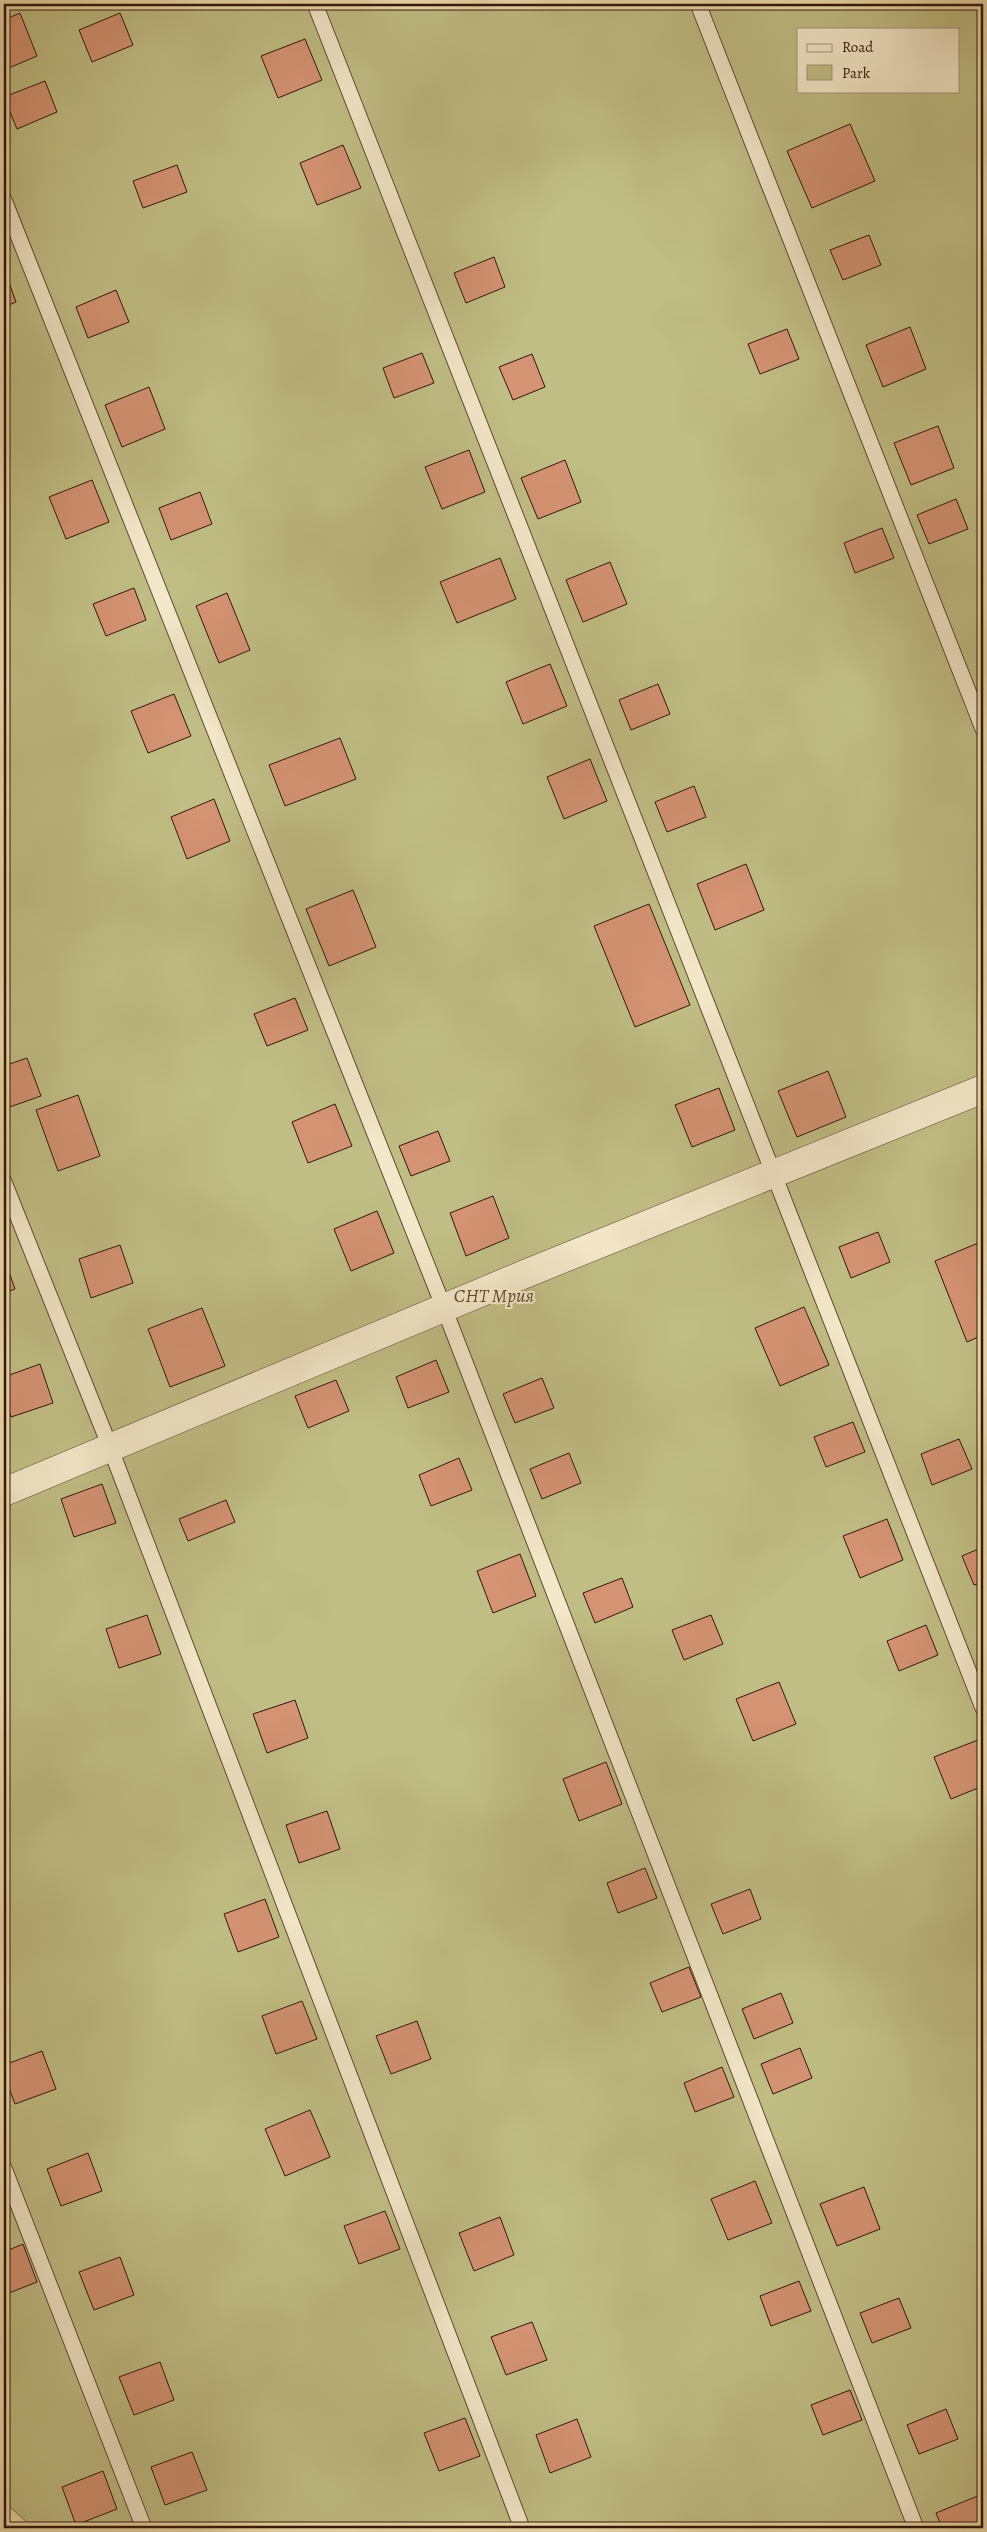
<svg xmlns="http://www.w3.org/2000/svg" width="987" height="2532" font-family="Alegreya,serif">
<rect width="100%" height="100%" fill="#eddcac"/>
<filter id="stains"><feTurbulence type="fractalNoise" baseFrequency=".004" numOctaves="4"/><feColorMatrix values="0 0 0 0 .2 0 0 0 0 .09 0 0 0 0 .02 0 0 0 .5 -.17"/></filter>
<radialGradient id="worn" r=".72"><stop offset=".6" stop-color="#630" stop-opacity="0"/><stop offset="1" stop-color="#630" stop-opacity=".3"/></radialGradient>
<!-- green -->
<path fill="#c0be84" stroke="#796a47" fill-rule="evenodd" d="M4 4H983V2528H34L4 2502ZM798 29H958V91H798Z"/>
<!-- building -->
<g fill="#d49373" stroke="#32160a">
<path d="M20 13 37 56 4 70V20Z"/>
<path d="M120 13 133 45 92 62 79 30Z"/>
<path d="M305 39 322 80 278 98 261 56Z"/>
<path d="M45 81 57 112 17 129 4 97Z"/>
<path d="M850 124 875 181 812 208 787 151Z"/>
<path d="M343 145 361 188 317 205 300 163Z"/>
<path d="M177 165 187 192 143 208 133 181Z"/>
<path d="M869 235 881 265 843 280 830 250Z"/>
<path d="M494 257 505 287 466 303 454 273Z"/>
<path d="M7 277 16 302 4 307V278Z"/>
<path d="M116 290 129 322 88 338 76 307Z"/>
<path d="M910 327 926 369 883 387 866 345Z"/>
<path d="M787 329 799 359 760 374 748 344Z"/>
<path d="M422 353 434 383 394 398 383 368Z"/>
<path d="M532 354 545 387 513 400 499 367Z"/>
<path d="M149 387 165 429 122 447 105 405Z"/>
<path d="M938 426 954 468 911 485 894 443Z"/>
<path d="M469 450 485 492 442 509 425 467Z"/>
<path d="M565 460 581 502 538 519 521 478Z"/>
<path d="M92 480 109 522 66 539 49 497Z"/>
<path d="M200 492 212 524 171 540 159 508Z"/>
<path d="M956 499 968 529 929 544 917 515Z"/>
<path d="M882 528 894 558 855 573 844 543Z"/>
<path d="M500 558 516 599 457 623 440 582Z"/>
<path d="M610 562 627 604 583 622 566 580Z"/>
<path d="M134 588 146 620 106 636 93 604Z"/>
<path d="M227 593 250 650 219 663 196 606Z"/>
<path d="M550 664 567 706 523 724 506 682Z"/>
<path d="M658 684 670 714 631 730 619 700Z"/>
<path d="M174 694 191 736 148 753 131 711Z"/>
<path d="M340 738 356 779 285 806 269 765Z"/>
<path d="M590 759 607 801 564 819 547 777Z"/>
<path d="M694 786 706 817 667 832 655 802Z"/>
<path d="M214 799 230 841 187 859 171 817Z"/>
<path d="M746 864 764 910 715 930 697 884Z"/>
<path d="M353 890 376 947 329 966 306 909Z"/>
<path d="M649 904 690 1005 635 1027 594 926Z"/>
<path d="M295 998 308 1030 267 1046 254 1014Z"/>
<path d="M27 1058 41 1096 4 1109V1066Z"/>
<path d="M828 1071 846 1117 797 1137 778 1091Z"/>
<path d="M719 1088 735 1130 692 1147 675 1105Z"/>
<path d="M78 1095 100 1156 58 1171 36 1110Z"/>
<path d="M335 1104 352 1146 308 1163 292 1122Z"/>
<path d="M438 1131 450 1161 411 1176 399 1146Z"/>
<path d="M493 1196 509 1238 466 1256 450 1213Z"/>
<path d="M377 1211 394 1253 351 1271 334 1229Z"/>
<path d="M878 1232 890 1262 851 1278 839 1247Z"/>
<path d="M983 1241V1335L967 1342 935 1261Z"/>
<path d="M120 1245 133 1283 91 1298 79 1259Z"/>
<path d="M4 1258 15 1289 4 1293Z"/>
<path d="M804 1307 829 1365 780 1386 755 1328Z"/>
<path d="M202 1308 225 1366 170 1387 148 1329Z"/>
<path d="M436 1360 449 1392 408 1408 396 1377Z"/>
<path d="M40 1364 53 1403 11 1417 4 1395V1377Z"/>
<path d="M542 1378 554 1408 515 1423 503 1394Z"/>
<path d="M336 1380 349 1411 308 1428 295 1396Z"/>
<path d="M853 1422 865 1452 826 1467 814 1437Z"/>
<path d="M959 1439 972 1469 932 1485 921 1454Z"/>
<path d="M569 1453 581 1483 542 1499 530 1469Z"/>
<path d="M459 1458 472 1490 431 1506 419 1475Z"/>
<path d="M102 1484 116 1523 74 1537 61 1499Z"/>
<path d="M226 1500 235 1522 188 1541 179 1519Z"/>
<path d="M887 1519 903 1560 860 1578 843 1536Z"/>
<path d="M983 1547V1582L974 1585 962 1556Z"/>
<path d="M520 1554 536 1596 493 1613 477 1571Z"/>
<path d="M622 1578 633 1607 595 1623 583 1593Z"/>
<path d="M147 1615 161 1654 119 1668 106 1629Z"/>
<path d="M711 1615 723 1644 684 1660 672 1630Z"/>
<path d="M926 1625 938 1655 899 1671 887 1641Z"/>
<path d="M779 1682 796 1724 753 1741 736 1699Z"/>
<path d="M295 1700 308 1738 267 1753 253 1714Z"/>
<path d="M978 1740 983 1754V1786L951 1799 934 1757Z"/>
<path d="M606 1762 622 1804 579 1821 563 1779Z"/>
<path d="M327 1811 340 1849 299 1863 286 1825Z"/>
<path d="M645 1868 657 1898 618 1913 607 1883Z"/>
<path d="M750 1889 761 1919 723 1934 711 1904Z"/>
<path d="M265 1899 279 1937 238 1952 224 1914Z"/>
<path d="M689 1967 701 1997 662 2012 650 1983Z"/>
<path d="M781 1993 793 2023 754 2039 742 2009Z"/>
<path d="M302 2001 317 2039 276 2054 262 2016Z"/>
<path d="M417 2021 431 2059 391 2074 376 2036Z"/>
<path d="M800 2048 812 2078 773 2094 761 2064Z"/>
<path d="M42 2051 56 2089 15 2104 4 2075V2065Z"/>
<path d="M722 2067 734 2097 695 2112 684 2083Z"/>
<path d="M310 2110 330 2157 285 2176 265 2129Z"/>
<path d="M88 2153 102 2191 61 2206 47 2169Z"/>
<path d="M755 2181 772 2223 728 2240 711 2199Z"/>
<path d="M864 2187 880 2229 837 2246 820 2204Z"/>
<path d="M385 2211 400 2249 359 2264 344 2226Z"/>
<path d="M500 2217 514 2255 474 2271 459 2233Z"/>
<path d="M23 2244 37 2282 4 2295V2252Z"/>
<path d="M120 2257 134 2295 94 2310 79 2272Z"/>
<path d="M799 2281 811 2311 771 2326 760 2296Z"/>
<path d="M899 2298 911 2328 872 2343 860 2313Z"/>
<path d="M532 2322 547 2360 506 2375 491 2337Z"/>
<path d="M160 2362 174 2400 134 2415 119 2377Z"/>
<path d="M850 2390 862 2420 823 2435 811 2405Z"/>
<path d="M946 2409 958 2439 919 2454 907 2425Z"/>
<path d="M465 2418 480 2456 439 2471 424 2433Z"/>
<path d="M577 2419 591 2457 550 2473 536 2435Z"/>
<path d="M192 2452 207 2490 165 2505 151 2467Z"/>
<path d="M103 2471 117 2509 76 2525 62 2487Z"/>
<path d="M980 2495 983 2504V2528H942L936 2513Z"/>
<path d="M608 2524 610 2528H596Z"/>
</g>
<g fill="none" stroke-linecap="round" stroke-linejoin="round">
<!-- lane casing -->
<g stroke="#614832" stroke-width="17">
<g id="lane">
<path d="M315 4 983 1708"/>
<path d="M698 4 983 729"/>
<path d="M4 200 444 1308 916 2528"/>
<path d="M4 1182 110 1447 522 2528"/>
<path d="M4 2168 144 2528"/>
</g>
</g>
<!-- street casing -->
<g stroke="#614832" stroke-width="29">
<path id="street" d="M4 1492 525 1274 983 1089"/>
</g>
<!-- lane -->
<use href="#lane" stroke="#f3e8c9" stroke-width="15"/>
<!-- street -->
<use href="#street" stroke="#f3e8c9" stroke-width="28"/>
</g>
<g text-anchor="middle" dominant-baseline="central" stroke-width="4" stroke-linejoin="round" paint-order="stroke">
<!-- park labels -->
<g font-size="19" font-style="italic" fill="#5d482f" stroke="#f3e8c9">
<text x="494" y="1296">СНТ Мрия</text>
</g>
</g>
<!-- margin -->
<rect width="987" height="2532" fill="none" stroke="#eddcac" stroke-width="20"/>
<rect x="5" y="5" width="977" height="2522" fill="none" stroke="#32160a" stroke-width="2.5"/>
<rect x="10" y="10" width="967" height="2512" fill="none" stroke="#32160a"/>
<!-- legend -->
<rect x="797" y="28" width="162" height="65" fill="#f3e8c9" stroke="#a6947d"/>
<rect x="807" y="44" width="25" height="8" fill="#f3e8c9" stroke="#a6947d"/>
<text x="842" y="52" font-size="15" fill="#32160a">Road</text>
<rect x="807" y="65" width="25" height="15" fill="#c0be84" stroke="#a6947d"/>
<text x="842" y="78" font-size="15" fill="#32160a">Park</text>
<rect width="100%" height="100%" filter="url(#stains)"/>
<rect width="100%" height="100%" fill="url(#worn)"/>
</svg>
